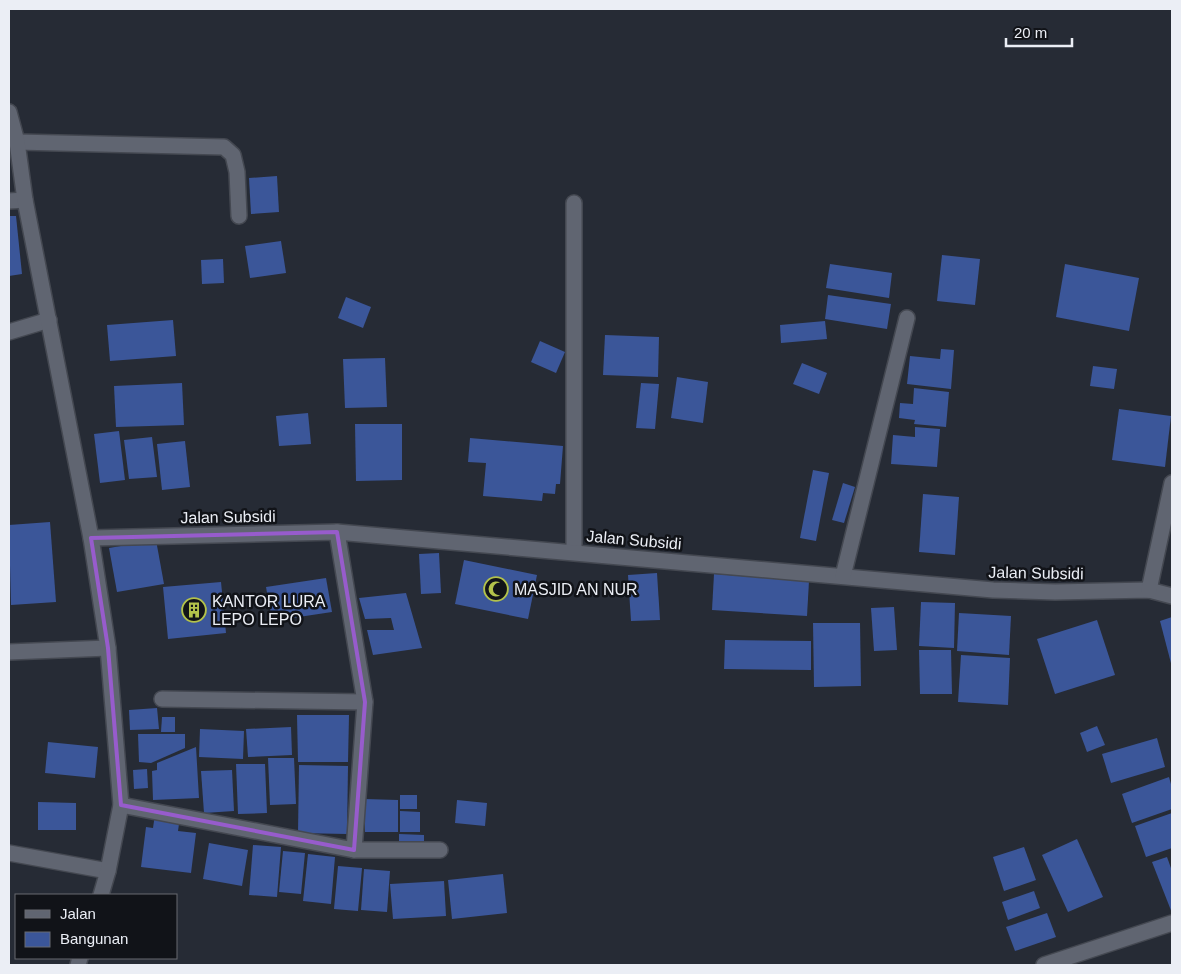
<svg xmlns="http://www.w3.org/2000/svg" width="1181" height="974" font-family="Helvetica,sans-serif">
<rect width="100%" height="100%" fill="#262b35"/>
<!-- building -->
<g fill="#3b5699">
<path d="M277 176 279 212 251 214 249 178Z"/>
<path d="M9 216H16L22 274 9 276Z"/>
<path d="M281 241 286 273 250 278 245 246Z"/>
<path d="M942 255 980 259 975 305 937 301Z"/>
<path d="M223 259 224 283 202 284 201 260Z"/>
<path d="M830 264 892 273 889 298 826 288Z"/>
<path d="M1065 264 1139 278 1129 331 1056 317Z"/>
<path d="M828 295 891 304 887 329 825 319Z"/>
<path d="M346 297 371 307 363 328 338 318Z"/>
<path d="M173 320 176 356 110 361 107 325Z"/>
<path d="M825 321 827 339 781 343 780 325Z"/>
<path d="M605 335 659 337 658 377 603 375Z"/>
<path d="M540 341 565 352 556 373 531 362Z"/>
<path d="M941 349 954 350 951 389 907 384 910 356 940 359Z"/>
<path d="M385 358 387 407 345 408 343 359Z"/>
<path d="M802 363 827 373 819 394 793 384Z"/>
<path d="M1093 366 1117 369 1114 389 1090 386Z"/>
<path d="M677 377 708 382 703 423 671 418Z"/>
<path d="M182 383 184 425 116 427 114 386Z"/>
<path d="M641 383 659 384 655 429 636 428Z"/>
<path d="M914 388 949 392 946 427 914 424 915 420 899 418 900 403 913 404Z"/>
<path d="M1119 409 1171 416 1165 467 1112 460Z"/>
<path d="M308 413 311 444 279 446 276 416Z"/>
<path d="M355 424H402V480L356 481Z"/>
<path d="M915 427 940 429 937 467 891 464 893 435 915 437Z"/>
<path d="M119 431 125 480 100 483 94 434Z"/>
<path d="M152 437 157 477 129 479 124 440Z"/>
<path d="M470 438 563 446 560 484H556L555 494 543 493 542 501 483 496 486 463 468 462Z"/>
<path d="M185 441 190 487 162 490 157 444Z"/>
<path d="M813 470 829 473 816 541 800 538Z"/>
<path d="M843 483 855 487 844 523 832 520Z"/>
<path d="M923 494 959 497 955 555 919 552Z"/>
<path d="M50 522 56 602 11 605 9 525Z"/>
<path d="M156 540 164 584 117 592 109 548Z"/>
<path d="M439 553 441 593 421 594 419 554Z"/>
<path d="M464 560 537 575 528 619 455 604Z"/>
<path d="M657 573 660 620 631 621 628 575Z"/>
<path d="M714 574 809 581 807 616 712 610Z"/>
<path d="M326 578 332 612 272 621 266 587Z"/>
<path d="M221 582 226 633 168 639 163 587Z"/>
<path d="M406 593 422 648 373 655 367 630H394L391 618 365 619 359 598Z"/>
<path d="M921 602 955 603 954 648 919 646Z"/>
<path d="M894 607 897 650 874 651 871 608Z"/>
<path d="M959 613 1011 616 1009 655 957 651Z"/>
<path d="M1172 617V667L1160 621Z"/>
<path d="M1097 620 1115 675 1055 694 1037 639Z"/>
<path d="M813 623H860L861 686 814 687Z"/>
<path d="M725 640 811 641V670L724 669Z"/>
<path d="M919 650H951L952 694H920Z"/>
<path d="M961 655 1010 658 1008 705 958 702Z"/>
<path d="M157 708 159 729 130 730 129 710Z"/>
<path d="M297 715H349L348 762H298Z"/>
<path d="M162 717H175V732H161Z"/>
<path d="M1097 726 1105 745 1087 752 1080 733Z"/>
<path d="M291 727 292 755 248 757 246 729Z"/>
<path d="M200 729 244 731 243 759 199 757Z"/>
<path d="M138 734H185V748L151 763 139 762Z"/>
<path d="M1157 738 1165 767 1111 783 1102 754Z"/>
<path d="M48 742 98 747 95 778 45 773Z"/>
<path d="M196 747 199 798 153 800 152 771 157 770V763Z"/>
<path d="M268 758H294L296 804 270 805Z"/>
<path d="M236 764H265L267 813 238 814Z"/>
<path d="M299 765 348 766 347 834 298 833Z"/>
<path d="M147 769 148 788 134 789 133 770Z"/>
<path d="M232 770 234 811 204 813 201 771Z"/>
<path d="M1169 777 1172 788V809L1132 823 1122 794Z"/>
<rect x="400" y="795" width="17" height="14"/>
<path d="M365 799 398 800V832H365Z"/>
<path d="M457 800 487 803 485 826 455 823Z"/>
<path d="M38 802 76 803V830H38Z"/>
<path d="M400 811 420 812V832H400Z"/>
<path d="M1172 813V848L1146 857 1135 826Z"/>
<path d="M155 814 180 817 178 831 196 833 191 873 141 867 146 827 153 828Z"/>
<path d="M399 834 424 835V846H399Z"/>
<path d="M1077 839 1103 897 1068 912 1042 855Z"/>
<path d="M209 843 248 850 242 886 203 879Z"/>
<path d="M253 845 281 847 277 897 249 895Z"/>
<path d="M1024 847 1036 880 1004 891 993 857Z"/>
<path d="M283 851 305 853 301 894 279 892Z"/>
<path d="M308 854 335 857 331 904 303 901Z"/>
<path d="M1167 857 1172 871V913L1152 862Z"/>
<path d="M338 866 362 868 358 911 334 909Z"/>
<path d="M364 869 390 871 387 912 361 910Z"/>
<path d="M503 874 507 913 452 919 448 880Z"/>
<path d="M444 881 446 916 393 919 390 884Z"/>
<path d="M1034 891 1040 908 1008 920 1002 902Z"/>
<path d="M1047 913 1056 937 1015 951 1006 927Z"/>
</g>
<g fill="none" stroke-linecap="round" stroke-linejoin="round">
<!-- street casing -->
<g stroke="#444851" stroke-width="18">
<g id="street">
<path d="M17 142 224 147 233 155 237 172 239 216"/>
<path d="M9 201 25 200"/>
<path d="M574 203V552"/>
<path d="M9 332 49 320"/>
<path d="M337 532 365 702 354 850"/>
<path d="M91 538 337 532 993 590 1055 592 1149 590 1172 596"/>
<path d="M843 576 907 318"/>
<path d="M1149 590 1172 483"/>
<path d="M9 652 108 648"/>
<path d="M162 699 365 702"/>
<path d="M121 805 354 850H440"/>
<path d="M9 853 108 871"/>
<path d="M1044 965 1172 923"/>
</g>
</g>
<!-- secondary casing -->
<g stroke="#444851" stroke-width="18">
<g id="secondary">
<path d="M9 112 17 142 25 200 91 538 108 648 121 805 108 871 101 895"/>
<path d="M78 965 80 958"/>
</g>
</g>
<!-- street -->
<use href="#street" stroke="#606571" stroke-width="15"/>
<!-- secondary -->
<use href="#secondary" stroke="#606571" stroke-width="15"/>
</g>
<!-- marked area -->
<path fill="none" stroke="#975ccc" stroke-width="4" stroke-linejoin="round" d="M337 532 365 702 354 850 121 805 108 648 91 538Z"/>
<!-- icons -->
<defs>
<g id="mosque-ring" transform="scale(1.25)"><circle r="9.5" fill="#111318" stroke="#b3c24b" stroke-width="1.5"/><path d="M3.5-4.9A6 6 0 1 0 3.5 4.9A5 5 0 1 1 3.5-4.9Z" fill="#b3c24b"/></g>
<g id="building-ring" transform="scale(1.25)"><circle r="9.5" fill="#111318" stroke="#b3c24b" stroke-width="1.5"/><path d="M-4-6H4V6H1V3H-1V6H-4ZM-2.5-4.3h1.7v1.8h-1.7ZM.8-4.3h1.7v1.8H.8ZM-2.5-1h1.7V.8h-1.7ZM.8-1h1.7V.8H.8Z" fill="#b3c24b"/></g>
</defs>
<g fill-rule="evenodd">
<use href="#mosque-ring" x="496" y="589"/>
<use href="#building-ring" x="194" y="610"/>
</g>
<g text-anchor="middle" dominant-baseline="central" stroke-width="5" stroke-linejoin="round" paint-order="stroke">
<!-- street labels -->
<g font-size="16" fill="#ebeef5" stroke="#111318">
<text transform="translate(228 517) rotate(-1)">Jalan Subsidi</text>
<text transform="translate(634 540) rotate(5)">Jalan Subsidi</text>
<text transform="translate(1036 573) rotate(1)">Jalan Subsidi</text>
</g>
<!-- poi labels -->
<g font-size="16" fill="#ebeef5" stroke="#111318" text-anchor="start">
<text x="514" y="589">MASJID AN NUR</text>
<text x="212" y="601">KANTOR LURA<tspan x="212" dy="18">LEPO LEPO</tspan></text>
</g>
</g>
<!-- border -->
<rect width="1181" height="974" fill="none" stroke="#ebeef5" stroke-width="20"/>
<!-- legend -->
<rect x="15" y="894" width="162" height="65" fill="#111318" stroke="#686b70"/>
<rect x="25" y="910" width="25" height="8" fill="#606571" stroke="#686b70"/>
<text x="60" y="919" font-size="15" fill="#ebeef5">Jalan</text>
<rect x="25" y="932" width="25" height="15" fill="#3b5699" stroke="#686b70"/>
<text x="60" y="944" font-size="15" fill="#ebeef5">Bangunan</text>
<!-- scale -->
<path d="M1006 38v8h66v-8" fill="none" stroke="#ebeef5" stroke-width="2.5"/>
<text x="1014" y="38" font-size="15" fill="#ebeef5" stroke="#111318" stroke-width="4" paint-order="stroke">20 m</text>
</svg>
